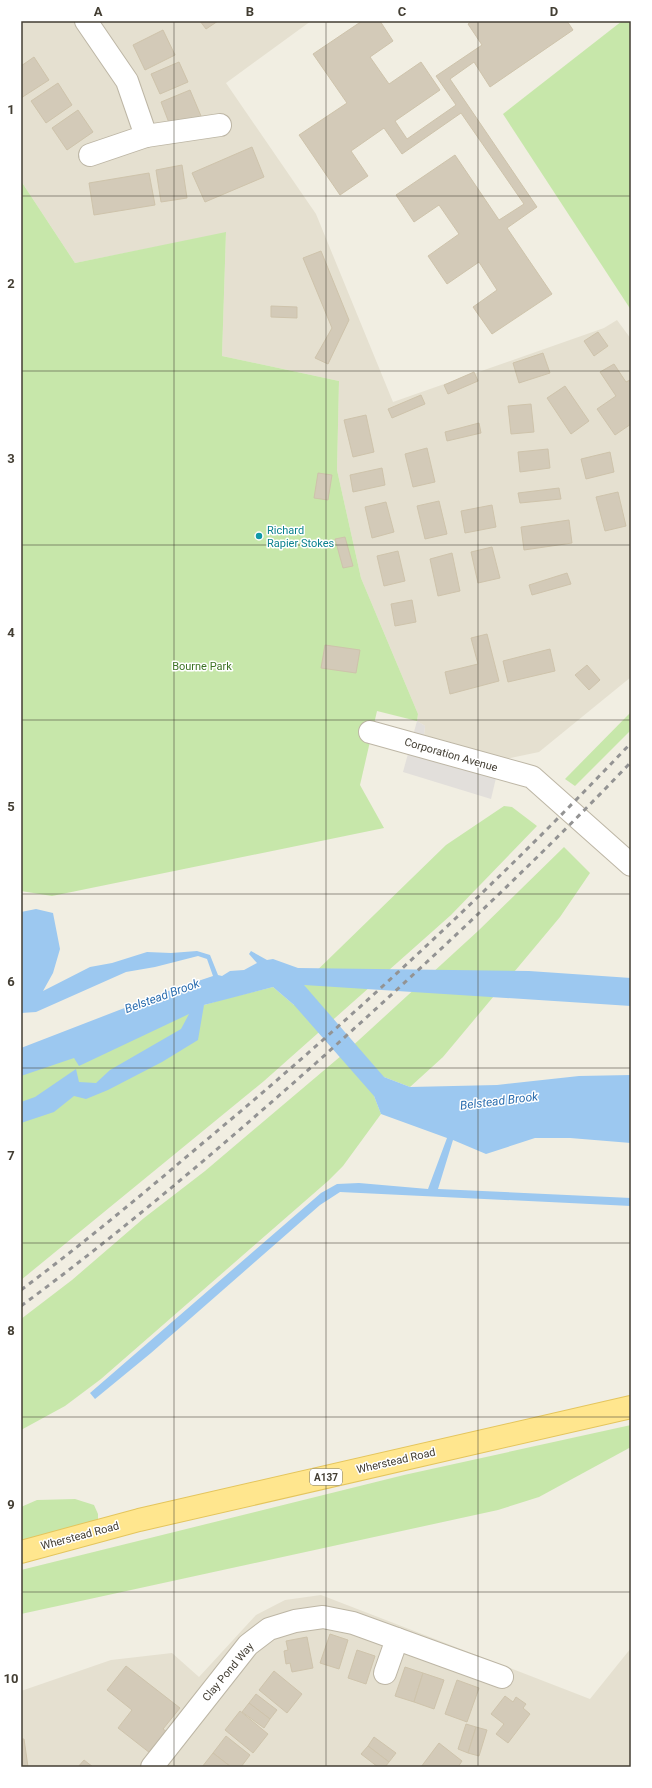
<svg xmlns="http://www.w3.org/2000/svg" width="652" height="1788" font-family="Roboto,sans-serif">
<rect width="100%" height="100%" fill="#f1eee2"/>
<!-- residential -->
<g fill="#e5e0d0">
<path d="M21 21H311L226 83 316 214 393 402 604 328 617 320 631 339V677L539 752 505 759 424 736 425 726 417 721 418 714 361 578 337 470 339 381 222 356 226 233 75 263 21 181Z"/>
<path d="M321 1595 590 1699 631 1648V1767H21V1691L111 1660 172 1653 199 1677 256 1615 285 1600Z"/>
</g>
<!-- green -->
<g fill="#c7e7aa">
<path d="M622 21H631V310L503 114Z"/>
<path d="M21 181 75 263 226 232 222 356 339 381 337 470 361 578 418 714 417 721 377 711 360 785 384 828 52 896 21 891Z"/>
<path d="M631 712V730L575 786 565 779Z"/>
<path d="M504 806 512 807 537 826 451 915 264 1081 21 1280V1061L224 999 273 987 294 1005 303 984 446 845Z"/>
<path d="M564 847 590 873 560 917 443 1057 410 1087 384 1077 374 1096 381 1114 343 1166 328 1181 101 1379 65 1406 21 1430V1319L72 1280 144 1218 205 1171 348 1050 478 931Z"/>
<path d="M631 1425V1447L539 1497 498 1510 21 1614V1570L404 1475Z"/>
<path d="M75 1499 94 1505 98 1514V1526L21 1546V1507L37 1500Z"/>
</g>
<!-- parking -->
<path fill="#e2dfdb" d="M417 721 425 726 424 736 501 757 491 799 403 772Z"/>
<!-- water -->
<path fill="#9cc8f0" d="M36 909 53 913 60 949 53 973 43 991 90 967 112 963 147 952 171 953 197 951 210 955 218 975 222 976 230 971 244 970 257 963 249 954 251 951 267 960 273 959 298 968 529 971 631 978V1006L304 985 384 1077 410 1087 497 1085 579 1076 631 1075V1143L570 1138H535L486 1154 453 1140 438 1189 631 1198V1206L340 1192 320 1205 151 1353 95 1399 90 1393 321 1193 337 1184 359 1183 428 1189 447 1138 381 1114 374 1096 294 1005 273 987 204 1005 198 1040 162 1062 108 1090 86 1099 74 1096 54 1112 21 1123V1102L35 1097 76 1069 79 1082 96 1083 110 1070 181 1029 189 1014 79 1066 74 1058 21 1076V1048L171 990 213 976 207 959 198 956 155 967 126 972 36 1012 21 1013V912Z"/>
<!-- building -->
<g fill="#d3cab8" stroke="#cec3ab">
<path d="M200 21H218L206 29Z"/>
<path d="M362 21H380L393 41 370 57 389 84 421 62 440 90 395 121 407 139 456 105 436 76 482 45 468 24 472 21H567L573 30 490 87 474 62 450 79 537 207 507 228 552 294 492 334 473 307 497 290 479 262 447 284 428 256 459 234 439 205 414 222 396 195 455 155 499 220 524 204 461 113 402 154 384 128 351 151 368 176 340 195 299 135 347 103 313 54Z"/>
<path d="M163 30 175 55 145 70 133 45Z"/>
<path d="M34 57 49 80 21 98V66Z"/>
<path d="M179 62 188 82 160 94 151 74Z"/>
<path d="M58 83 72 105 46 123 31 101Z"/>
<path d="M190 90 201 116 171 128 161 102Z"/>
<path d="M78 110 93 132 67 150 52 128Z"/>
<path d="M252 147 264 177 205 202 192 173Z"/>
<path d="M182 165 187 198 161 202 156 170Z"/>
<path d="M149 173 155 205 94 215 89 183Z"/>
<path d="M321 251 349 320 328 364 315 358 332 328 303 258Z"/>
<path d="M271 306 297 307V318L271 317Z"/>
<path d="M598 332 608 346 594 356 584 341Z"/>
<path d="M543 353 550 373 519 383 513 363Z"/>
<path d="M614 364 626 382 630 380 631 382V424L615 435 597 409 616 396 600 372Z"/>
<path d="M474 372 478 381 448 394 444 385Z"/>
<path d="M565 386 589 421 571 434 547 398Z"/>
<path d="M421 395 425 404 392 418 388 409Z"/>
<path d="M531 404 534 432 511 434 508 406Z"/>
<path d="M366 415 374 452 353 457 344 420Z"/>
<path d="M479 423 481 433 447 441 445 432Z"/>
<path d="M427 448 435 482 413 487 405 454Z"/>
<path d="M548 449 550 468 520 472 518 452Z"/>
<path d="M610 452 614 472 586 479 581 459Z"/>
<path d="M382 468 385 485 353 492 350 475Z"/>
<path d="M318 473 332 475 328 500 314 498Z"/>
<path d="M559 488 561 499 520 503 518 493Z"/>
<path d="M618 492 626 526 605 531 596 497Z"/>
<path d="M439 501 447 534 425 539 417 506Z"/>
<path d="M386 502 394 532 372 538 365 507Z"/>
<path d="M492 505 496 527 465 533 461 511Z"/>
<path d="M569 520 572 543 524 550 521 527Z"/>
<path d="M345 537 353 566 343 568 335 539Z"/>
<path d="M492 547 500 578 478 583 471 552Z"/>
<path d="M398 551 405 581 384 586 377 556Z"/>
<path d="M452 553 460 591 438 596 430 559Z"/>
<path d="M567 573 571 584 532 595 529 585Z"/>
<path d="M412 600 416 622 395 626 391 604Z"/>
<path d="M487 634 499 681 450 694 445 672 478 664 471 638Z"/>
<path d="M325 645 360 650 356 673 321 668Z"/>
<path d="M550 649 555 671 508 682 503 661Z"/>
<path d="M587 665 600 680 589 690 575 675Z"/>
<path d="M330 1634 348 1640 339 1669 320 1663Z"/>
<path d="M307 1637 313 1668 292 1672 290 1663 286 1664 284 1651 288 1650 286 1641Z"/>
<path d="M357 1650 375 1656 366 1684 348 1678Z"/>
<path d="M126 1666 180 1708 163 1729 167 1732 150 1753 118 1728 132 1710 107 1690Z"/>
<path d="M405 1667 423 1673 414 1702 395 1696Z"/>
<path d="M274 1671 302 1694 287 1713 259 1690Z"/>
<path d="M423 1673 444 1680 434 1709 414 1702Z"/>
<path d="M457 1680 479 1688 467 1722 445 1714Z"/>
<path d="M256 1694 277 1710 270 1719 249 1703Z"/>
<path d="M505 1696 513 1702 516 1697 526 1704 523 1708 530 1714 508 1743 496 1734 504 1724 491 1714Z"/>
<path d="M249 1703 270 1719 264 1728 242 1712Z"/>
<path d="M240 1711 268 1734 253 1753 225 1730Z"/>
<path d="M466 1724 476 1727 468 1753 458 1749Z"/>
<path d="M476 1727 487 1730 479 1756 468 1753Z"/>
<path d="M226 1736 250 1755 241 1767H231L213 1753Z"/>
<path d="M374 1737 396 1753 389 1762 368 1746Z"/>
<path d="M21 1739H24L28 1767H21Z"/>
<path d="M439 1743 462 1761 458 1767H421Z"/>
<path d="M368 1746 389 1762 385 1767H378L361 1754Z"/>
<path d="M213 1753 231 1767H202Z"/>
<path d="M84 1760 93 1767H78Z"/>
</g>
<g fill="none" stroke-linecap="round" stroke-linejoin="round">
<!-- minor casing -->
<g stroke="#bdb6a5" stroke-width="24">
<g id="minor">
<path d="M86 21 127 81 146 136 90 155"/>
<path d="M146 136 220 125"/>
<path d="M370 732 532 777 631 865"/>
<path d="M385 1673 397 1639"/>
<path d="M152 1767 248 1645 269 1629 295 1621 323 1617 353 1623 502 1677"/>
</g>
</g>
<!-- primary casing -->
<g stroke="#e4c55d" stroke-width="24">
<path id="primary" d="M21 1552 139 1520 631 1407"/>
</g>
<!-- minor -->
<use href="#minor" stroke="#fff" stroke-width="22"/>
<!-- primary -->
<use href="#primary" stroke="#ffe68e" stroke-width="22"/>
<!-- rail -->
<g stroke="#939393" stroke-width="3" stroke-dasharray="5 5" stroke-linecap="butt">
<path d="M21 1290C84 1243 144 1193 204 1142 354 1017 496 885 631 743"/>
<path d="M21 1306C123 1231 221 1147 316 1063 424 966 531 867 631 762"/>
</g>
</g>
<!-- grid -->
<path fill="none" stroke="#433e33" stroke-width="1" stroke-opacity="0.55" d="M174 21V1767M326 21V1767M478 21V1767M21 196H631M21 371H631M21 545H631M21 720H631M21 894H631M21 1068H631M21 1243H631M21 1417H631M21 1592H631"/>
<!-- markers -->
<circle fill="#0f9aa8" stroke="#fff" stroke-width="1.5" cx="259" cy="536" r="4"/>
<g text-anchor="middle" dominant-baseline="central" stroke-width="3" stroke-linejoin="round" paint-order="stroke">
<!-- shield labels -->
<rect fill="#fff" stroke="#7b7870" stroke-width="1" x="310" y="1469" width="32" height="16" rx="3"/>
<g font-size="10" font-weight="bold" fill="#433e33">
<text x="326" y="1477">A137</text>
</g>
<!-- culture labels -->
<g font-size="11" fill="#0d838f" stroke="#fff" text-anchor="start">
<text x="267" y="530">Richard<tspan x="267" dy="13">Rapier Stokes</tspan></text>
</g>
<!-- park labels -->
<g font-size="11" fill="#3e7426" stroke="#fff">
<text x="202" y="666">Bourne Park</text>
</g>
<!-- street labels -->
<g font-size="11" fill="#433e33" stroke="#fff">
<text transform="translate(451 755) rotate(16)">Corporation Avenue</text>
<text transform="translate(396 1461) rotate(-13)">Wherstead Road</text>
<text transform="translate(80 1536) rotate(-15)">Wherstead Road</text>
<text transform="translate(228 1672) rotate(-50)">Clay Pond Way</text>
</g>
<!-- water labels -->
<g font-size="12" font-style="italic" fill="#2c6eaf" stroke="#fff">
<text transform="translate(162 996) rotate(-20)">Belstead Brook</text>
<text transform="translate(499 1101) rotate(-7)">Belstead Brook</text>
</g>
</g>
<!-- border -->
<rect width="652" height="1788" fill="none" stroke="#ffffff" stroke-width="44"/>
<rect x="22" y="22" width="608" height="1744" fill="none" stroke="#433e33" stroke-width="1.5"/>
<g font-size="13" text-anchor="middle" font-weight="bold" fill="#433e33">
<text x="98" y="16">A</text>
<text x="250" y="16">B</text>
<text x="402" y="16">C</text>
<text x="554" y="16">D</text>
<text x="11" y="114">1</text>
<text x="11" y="288">2</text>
<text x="11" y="463">3</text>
<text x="11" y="637">4</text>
<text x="11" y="811">5</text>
<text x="11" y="986">6</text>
<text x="11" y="1160">7</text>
<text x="11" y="1335">8</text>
<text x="11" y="1509">9</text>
<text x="11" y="1683">10</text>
</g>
</svg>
